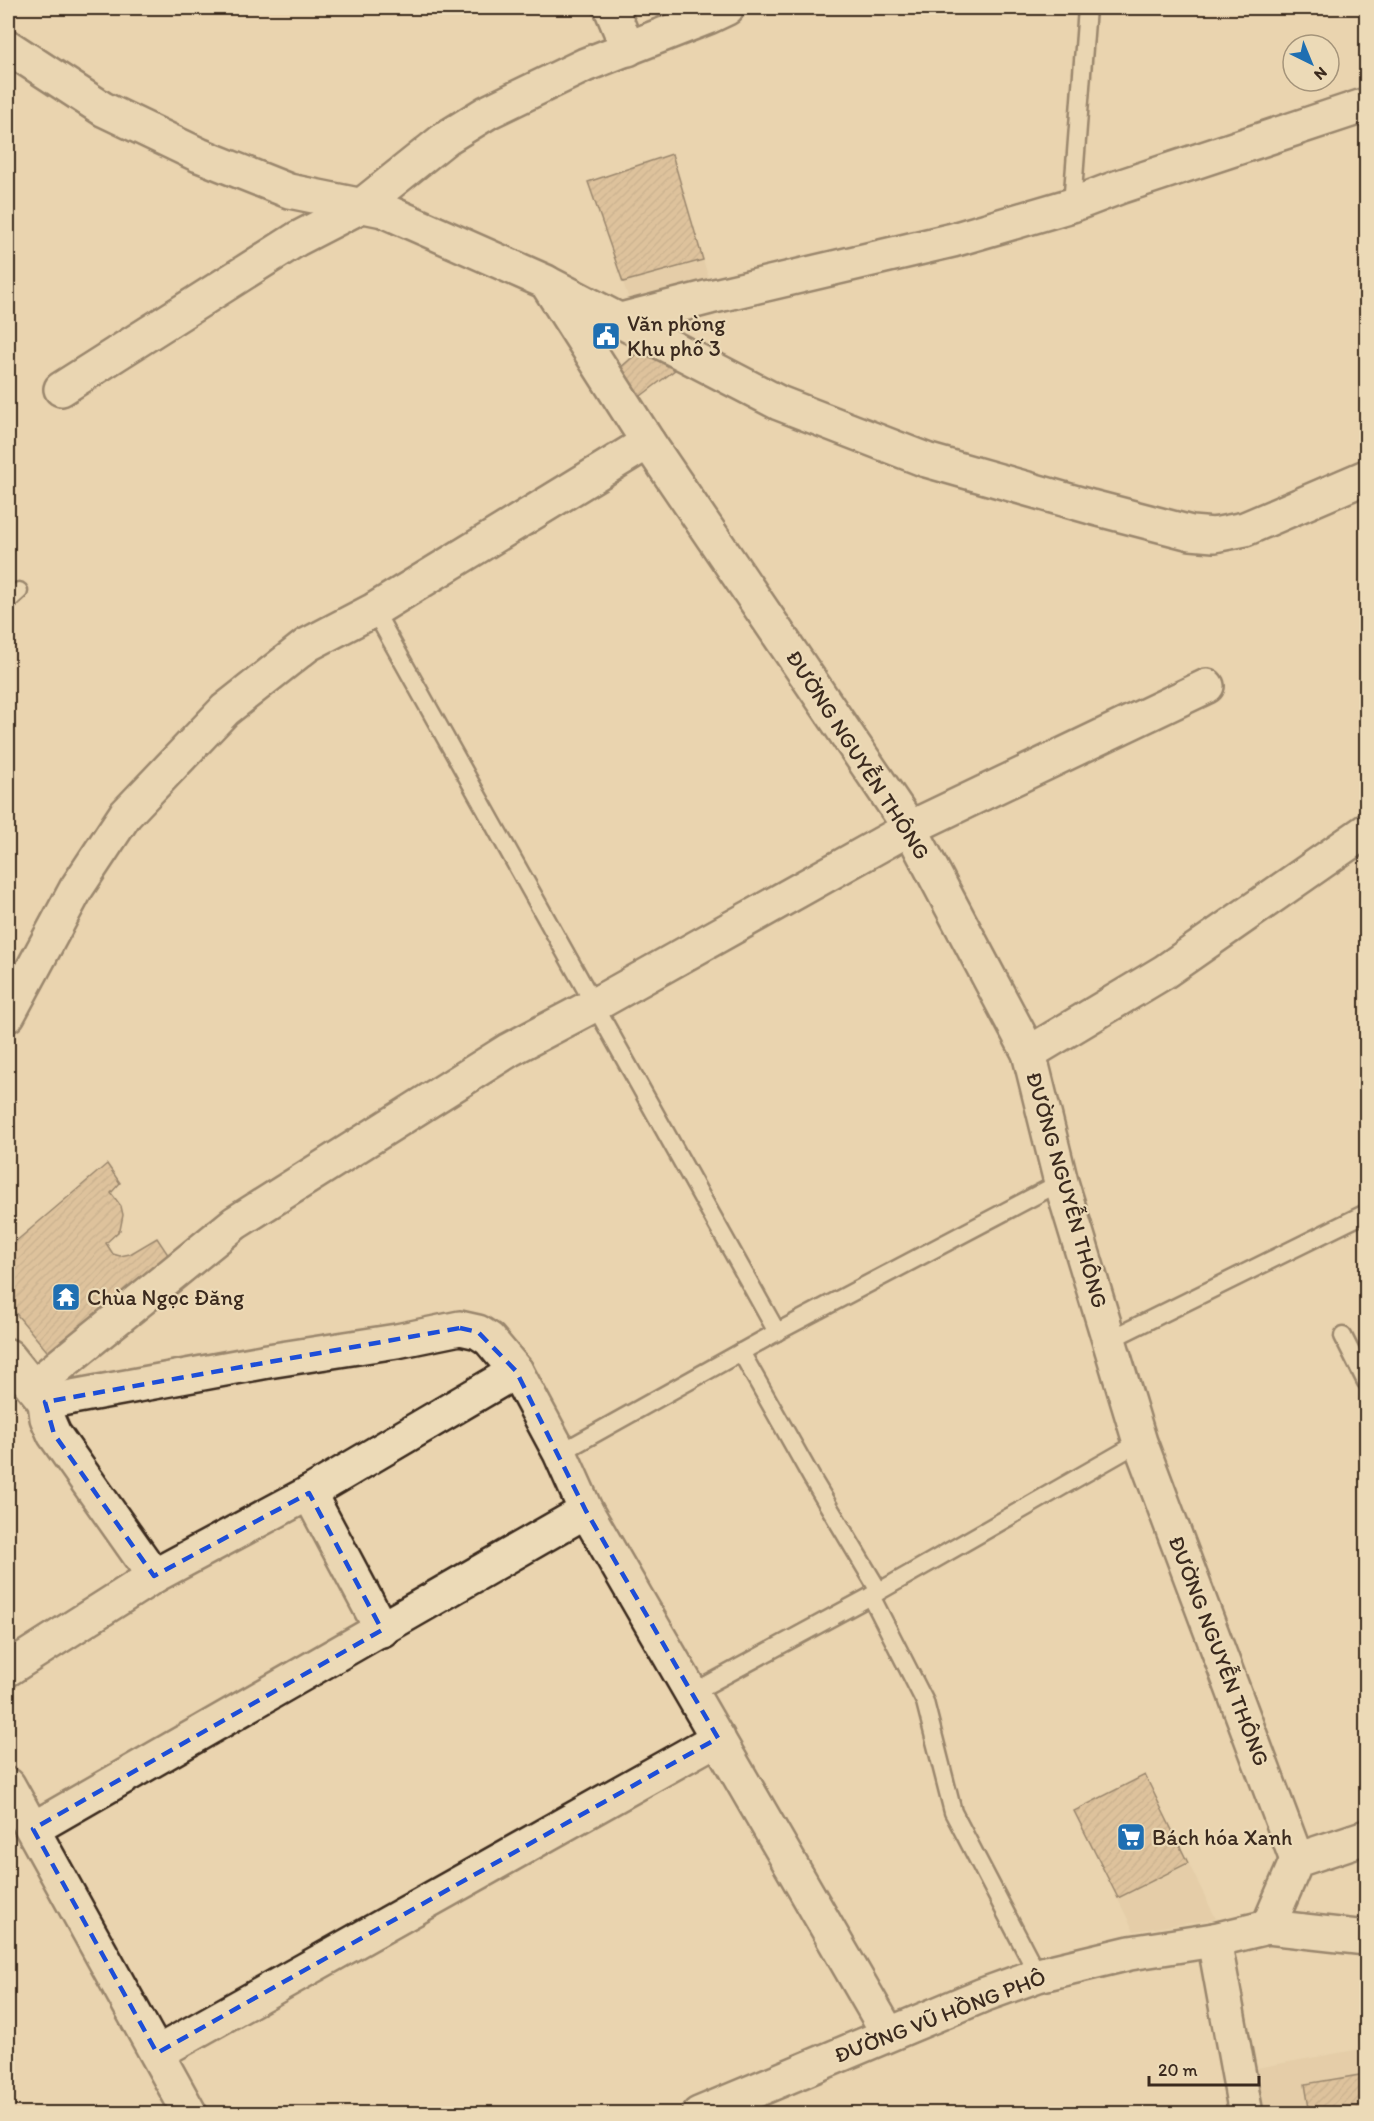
<svg xmlns="http://www.w3.org/2000/svg" width="1374" height="2121" font-family="Itim,sans-serif">
<defs>
<pattern id="building-hatch" width="6" height="6" patternUnits="userSpaceOnUse" patternTransform="scale(1.5)"><rect width="6" height="6" fill="#d0ae86"/><path d="M-1 1l2-2M0 6l6-6M5 7l2-2" fill="none" stroke="#aa8e6d"/></pattern>
</defs>
<rect width="100%" height="100%" fill="#ead4af"/>
<filter id="ink" filterUnits="userSpaceOnUse"><feTurbulence type="fractalNoise" baseFrequency=".0167" numOctaves="2"/><feDisplacementMap in="SourceGraphic" scale="12" xChannelSelector="R" yChannelSelector="G"/><feConvolveMatrix kernelMatrix="1 2 1 2 8 2 1 2 1" color-interpolation-filters="sRGB"/></filter>
<g filter="url(#ink)">
<!-- built -->
<g fill="#dfc6a0">
<path d="M672 154 710 283 631 305 588 182Z"/>
<path d="M1145 1775 1216 1919 1134 1931 1074 1811Z"/>
<path d="M1366 2048V2113H1232L1224 2074Z"/>
</g>
<!-- building -->
<g fill="url(#building-hatch)" stroke="#3b2a1e" stroke-width="1.5">
<path d="M672 154 703 260 623 282 588 182Z"/>
<path d="M644 347 680 366 637 399 618 370Z"/>
<path d="M107 1164 120 1183 111 1193 121 1206 123 1215 120 1230 106 1243 113 1254 120 1256 130 1254 157 1238 171 1259 51 1356 8 1304V1248Z"/>
<path d="M1145 1775 1188 1863 1118 1898 1074 1811Z"/>
<path d="M1366 2074V2114H1310L1305 2084Z"/>
</g>
<g fill="none" stroke-linecap="round" stroke-linejoin="round">
<!-- service casing -->
<g stroke="#3b2a1e" stroke-width="21">
<g id="service">
<path d="M1072 205 1087 8"/>
<path d="M8 601 19 591"/>
<path d="M374 610 777 1332"/>
<path d="M1343 1336 1366 1382"/>
<path d="M1109 1340 1366 1213"/>
<path d="M741 1352 813 1480 879 1591"/>
<path d="M560 1453 777 1332 1061 1182"/>
<path d="M871 1596 925 1702 953 1812 1038 1975"/>
<path d="M692 1693 871 1596 1140 1442"/>
</g>
</g>
<!-- minor casing -->
<g stroke="#3b2a1e" stroke-width="38">
<g id="minor">
<path d="M611 8 628 49"/>
<path d="M8 47 103 109 199 155 289 191 383 210 546 282 648 442 910 828 1029 1053 1061 1182 1140 1442 1297 1860"/>
<path d="M547 283 779 403 926 460 1091 507 1191 533 1214 535 1245 529 1366 477"/>
<path d="M621 320 710 297 953 240 1072 205 1119 187 1366 105"/>
<path d="M61 389 297 239 361 206 446 138 488 112 585 65 708 17 727 8"/>
<path d="M8 1015 76 889 125 815 225 710 307 645 374 610 648 442"/>
<path d="M1029 1053 1164 972 1366 831"/>
<path d="M8 1356 45 1402 268 1361 397 1341 460 1328 478 1332 489 1339 516 1371 560 1453 586 1511 888 2033"/>
<path d="M33 1387 235 1223 509 1050 596 1004 910 828 1207 686"/>
<path d="M45 1402 47 1418 54 1434 154 1576"/>
<path d="M309 1493 382 1630"/>
<path d="M8 1669 154 1576 309 1493 516 1371"/>
<path d="M8 1785 190 2114"/>
<path d="M33 1829 586 1511"/>
<path d="M1297 1860 1366 1837"/>
<path d="M1268 1927 1297 1860"/>
<path d="M1214 1940 1246 2114"/>
<path d="M157 2053 718 1738"/>
</g>
</g>
<!-- tertiary casing -->
<g stroke="#3b2a1e" stroke-width="38">
<path id="tertiary" d="M699 2114 983 1995 1038 1975 1130 1953 1214 1940 1268 1927 1366 1938"/>
</g>
<!-- service -->
<use href="#service" stroke="#ecdab7" stroke-width="16"/>
<!-- minor -->
<use href="#minor" stroke="#ecdab7" stroke-width="33"/>
<!-- tertiary -->
<use href="#tertiary" stroke="#ecdab7" stroke-width="33"/>
</g>
</g>
<!-- marked area -->
<path d="M0 0H1374V2121H0ZM460 1328 478 1332 516 1371 586 1511 718 1738 157 2053 33 1829 382 1630 309 1493 154 1576 54 1434 45 1402Z" fill="#ead4af" fill-opacity=".55" fill-rule="evenodd"/>
<path fill="none" stroke="#1d4ed8" stroke-width="4.5" stroke-dasharray="12 8" stroke-linejoin="round" d="M460 1328 478 1332 516 1371 586 1511 718 1738 157 2053 33 1829 382 1630 309 1493 154 1576 54 1434 45 1402Z"/>
<!-- icons -->
<defs>
<g id="civic-square" transform="scale(1.5)"><rect x="-9" y="-9" width="18" height="18" rx="4" fill="#1f6fb2" stroke="#ecdab7"/><path d="M-.6-6.5H3V-4.5H.6V-3L4-1V1h2V6H-6V1h2V-1L-.6-3ZM-1.2 2.5V6h2.4V2.5Z" fill="#fff"/></g>
<g id="temple-square" transform="scale(1.5)"><rect x="-9" y="-9" width="18" height="18" rx="4" fill="#1f6fb2" stroke="#ecdab7"/><path d="M0-6L5-2H3V0L6.5 2.5H4V6H1.5V3h-3V6H-4V2.5H-6.5L-3 0V-2H-5Z" fill="#fff"/></g>
<g id="supermarket-square" transform="scale(1.5)"><rect x="-9" y="-9" width="18" height="18" rx="4" fill="#1f6fb2" stroke="#ecdab7"/><path d="M-6-5.5h2.5l.6 2H6L4.5 2H-2.5L-4.4-4H-6ZM-1.5 3.2a1.3 1.3 0 1 0 .1 0ZM3 3.2a1.3 1.3 0 1 0 .1 0Z" fill="#fff"/></g>
</defs>
<g fill-rule="evenodd">
<use href="#civic-square" x="606" y="336"/>
<use href="#temple-square" x="66" y="1297"/>
<use href="#supermarket-square" x="1131" y="1837"/>
</g>
<g text-anchor="middle" dominant-baseline="central" stroke-width="4.5" stroke-linejoin="round" paint-order="stroke">
<!-- poi labels -->
<g font-size="22" fill="#3b2a1e" stroke="#ecdab7" text-anchor="start">
<text x="627" y="323">Văn phòng<tspan x="627" dy="25">Khu phố 3</tspan></text>
<text x="87" y="1297">Chùa Ngọc Đăng</text>
<text x="1152" y="1837">Bách hóa Xanh</text>
</g>
<!-- street labels -->
<g font-size="22" fill="#3b2a1e" stroke="#ecdab7">
<text transform="translate(858 755) rotate(57)">ĐƯỜNG NGUYỄN THÔNG</text>
<text transform="translate(1067 1190) rotate(74)">ĐƯỜNG NGUYỄN THÔNG</text>
<text transform="translate(1219 1651) rotate(69)">ĐƯỜNG NGUYỄN THÔNG</text>
<text transform="translate(940 2016) rotate(-21)">ĐƯỜNG VŨ HỒNG PHÔ</text>
</g>
</g>
<!-- margin -->
<rect width="1374" height="2121" fill="none" stroke="#ecdab7" stroke-width="30"/>
<rect x="15" y="15" width="1344" height="2091" fill="none" stroke="#3b2a1e" stroke-width="2" filter="url(#ink)"/>
<!-- north arrow -->
<g transform="translate(1311 63) rotate(137)"><circle r="28" fill="#ecdab7" stroke="#a5947a" stroke-width="1.5"/>
<path d="M0-4.5L10 22L0 15L-10 22Z" fill="#1f6fb2"/>
<text y="-9" font-size="16" font-weight="bold" text-anchor="middle" fill="#3b2a1e">N</text>
</g>
<!-- scale -->
<path d="M1149 2076v9h110v-9" fill="none" stroke="#3b2a1e" stroke-width="3"/>
<text x="1158" y="2076" font-size="18" fill="#3b2a1e" stroke="#ecdab7" stroke-width="4.5" paint-order="stroke">20 m</text>
</svg>
